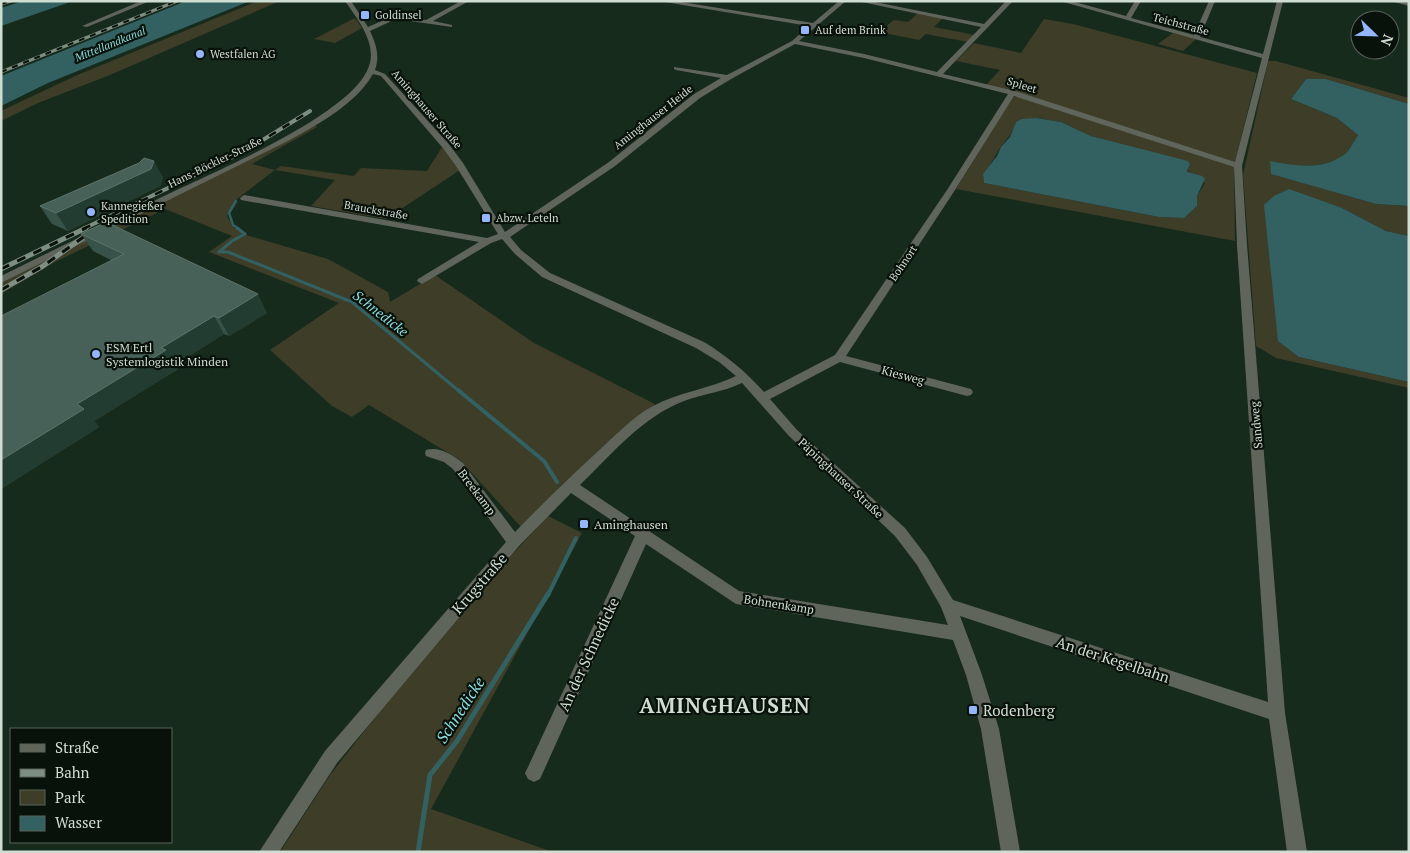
<svg xmlns="http://www.w3.org/2000/svg" width="1410" height="853" font-family="'PT Serif',serif">
<rect width="100%" height="100%" fill="#172b1d"/>
<!-- green -->
<g fill="#3d3d28" fill-rule="evenodd">
<path d="M258 1H280L110 75 38 103 1 121V111L75 76Z"/>
<path d="M918 13 943 18 934 27 975 35 968 42 926 34 919 40 879 32 894 20 908 22Z"/>
<path d="M355 18 362 28 335 43 314 39Z"/>
<path d="M1044 19 1073 24 1257 73 1235 163 986 85 1000 70 956 61 974 43 1021 53Z"/>
<path d="M1173 33 1196 39 1183 51 1158 44Z"/>
<path d="M1268 61H1276L1409 98V104L1326 79H1306L1291 99 1337 118 1358 135C1354 141 1350 150 1345 154 1323 171 1295 166 1270 162L1272 174 1376 204 1409 206V236L1386 231 1342 208 1299 357 1409 382V388L1276 358 1256 346 1243 175Z"/>
<path d="M1020 96 1234 167 1235 241 956 189 1013 97ZM1036 118 1061 122 1091 136 1149 152 1187 170 1205 183 1197 196V206L1184 218 1159 217 984 183 983 174C991 166 994 156 1001 147 1008 137 1012 135 1016 122Z"/>
<path d="M315 125 317 127 252 164 275 170 281 166 354 176 361 168 427 171 442 147 460 170 386 219 311 206 335 180 275 170 237 199 227 216 233 227 246 235 328 259 388 292 390 302 435 275 534 343 655 404 521 527 460 460 369 405 352 417 332 406 270 350 339 303 209 252 232 236 165 209 55 262 1 294V283Z"/>
<path d="M548 516 582 533 431 809 553 852H280L330 775 385 705 493 575Z"/>
</g>
<!-- water -->
<g fill="#336162">
<path d="M23 1H73L1 26V8Z"/>
<path d="M186 1H250L48 83 1 106V76Z"/>
<path d="M1306 79H1326L1409 104V206L1376 204 1271 174 1270 161C1295 166 1322 171 1345 154 1350 150 1354 141 1358 135L1337 118 1291 99Z"/>
<path d="M1036 118 1061 122 1091 136 1188 161 1190 164 1187 170 1188 172 1202 176 1205 179 1197 196V206L1184 218 1159 217 984 183 983 174 997 156 1001 147 1010 137 1016 122 1022 119Z"/>
<path d="M1289 189 1342 208 1386 231 1409 236V382L1299 357 1278 341 1264 205 1274 196Z"/>
</g>
<g fill="none" stroke-linecap="round" stroke-linejoin="round">
<!-- stream-far3 -->
<path stroke="#336162" stroke-width="2.5" d="M236 201 229 213 233 225 239 229"/>
<!-- stream-far2 -->
<path stroke="#336162" stroke-width="3" d="M237 228 245 234 232 241 219 252H228L352 302 459 391"/>
<!-- stream-far1 -->
<g stroke="#336162" stroke-width="4">
<path d="M458 390 544 461 557 482"/>
<path d="M548 595 576 538"/>
</g>
<!-- stream -->
<path stroke="#336162" stroke-width="5" d="M418 852 430 775 457 741 548 594"/>
<!-- minor -->
<g fill="#60655c" fill-rule="evenodd">
<path d="M141 1H150L87 27 82 26Z"/>
<path d="M345 1H351L368 27 395 15 426 20 461 1H469L433 21 452 25V27L396 19 370 31C376 44 380 56 375 70L385 74 448 143 463 163 505 232 609 162 694 94 721 78 676 70 674 69V67L727 75 792 41 809 26 659 1H675L813 23 839 1H846L799 41 864 54 937 72 981 27 857 1H870L984 24 1006 1H1013L943 74 1015 91 1235 162 1262 58 1060 1H1071L1126 16 1135 1H1141L1131 18 1194 35 1209 1H1215L1200 37 1263 54 1277 1H1283L1242 166 1247 245 1285 713 1307 852H1287L1269 719 960 616 982 675 999 729 1020 852H1001L981 729 966 675 953 640 736 604 646 544 540 779 534 782 528 779 525 773 528 767 635 536 571 493 519 546 337 763 279 852H259L325 751 506 542 453 469 444 462 426 456 425 453 426 450C439 446 453 455 463 463L515 532C541 505 567 480 594 455 613 438 631 418 653 406 679 392 709 389 736 376L719 362 696 348 542 277 515 254 502 239 491 243 422 284 417 281 418 279 479 242 241 200 240 198 244 195 487 238 498 234 456 166 442 147 381 76 373 74C355 105 318 124 288 141L1 283V276C53 250 106 225 158 199 204 176 354 115 369 66 377 43 358 20 345 1ZM795 44 864 58 1008 94 947 190 835 355 764 392C746 372 727 356 704 342L550 273 521 250 510 237 615 166 700 98 731 79ZM1014 96 1234 167 1237 245 1268 702 953 600 927 557 905 528 797 430 770 399 840 362 967 396 971 395 973 392 971 389 846 356 955 190ZM742 383 789 436 895 536 917 565 941 607 948 625 739 591 580 485C611 455 642 417 684 401 703 394 723 392 742 383Z"/>
<path d="M1393 1 1409 2V6L1394 2Z"/>
</g>
<!-- rail-far2 casing -->
<g stroke="#7e8e82" stroke-width="3">
<g id="rail-far2">
<path d="M1 4 11 1"/>
<path d="M1 72 177 1"/>
</g>
</g>
<!-- rail-far1 casing -->
<g stroke="#7e8e82" stroke-width="4">
<path id="rail-far1" d="M83 229 245 151 310 111"/>
</g>
<!-- rail casing -->
<g stroke="#7e8e82" stroke-width="5">
<g id="rail">
<path d="M1 269 86 228"/>
<path d="M1 290 43 266 92 231"/>
</g>
</g>
<!-- rail-far2 -->
<use href="#rail-far2" stroke="#09110b" stroke-width="2" stroke-dasharray="6" stroke-linecap="butt"/>
<!-- rail-far1 -->
<use href="#rail-far1" stroke="#09110b" stroke-width="2.5" stroke-dasharray="8" stroke-linecap="butt"/>
<!-- rail -->
<use href="#rail" stroke="#09110b" stroke-width="3" stroke-dasharray="9" stroke-linecap="butt"/>
</g>
<!-- wall -->
<g fill="#375249">
<path d="M139 163 163 177 160 186 68 231 52 224 40 206Z"/>
<path d="M81 234 267 313 229 336 224 334 175 365 178 369 94 421 99 427 1 489 111 260 93 251Z"/>
</g>
<!-- shaded-wall -->
<g fill="#233c31">
<path d="M154 161 163 177 160 186 68 231 56 213Z"/>
<path d="M258 294 267 313 229 336 219 318Z"/>
<path d="M214 316 224 334 175 365 178 369 94 421 99 427 1 489V460L77 404 161 348Z"/>
</g>
<!-- building -->
<g fill="#476058" stroke="#5c746b">
<path d="M144 158 154 161 151 169 56 213 40 206 139 163Z"/>
<path d="M106 222 258 294 219 318 214 316 161 348 166 350 77 404 84 409 1 460V316L124 254 81 234Z"/>
</g>
<!-- markers -->
<g fill="#95b6fd" stroke="#09110b" stroke-width="2">
<rect x="360" y="10" width="10" height="10" rx="2.5"/>
<rect x="800" y="25" width="10" height="10" rx="2.5"/>
<circle cx="200" cy="54" r="5"/>
<circle cx="91" cy="212" r="5"/>
<rect x="481" y="213" width="10" height="10" rx="2.5"/>
<circle cx="96" cy="354" r="5"/>
<rect x="579" y="519" width="10" height="10" rx="2.5"/>
<rect x="968" y="705" width="10" height="10" rx="2.5"/>
</g>
<g text-anchor="middle" dominant-baseline="central" stroke-width="4.5" stroke-linejoin="round" paint-order="stroke">
<!-- far-poi labels -->
<g font-size="11" fill="#d0ddd3" stroke="#09110b" text-anchor="start">
<text x="375" y="15">Goldinsel</text>
<text x="815" y="30">Auf dem Brink</text>
<text x="210" y="54">Westfalen AG</text>
<text x="101" y="206">Kannegießer<tspan x="101" dy="13">Spedition</tspan></text>
<text x="496" y="218">Abzw. Leteln</text>
</g>
<!-- far-street labels -->
<g font-size="11" fill="#d0ddd3" stroke="#09110b">
<text transform="translate(1181 24) rotate(15)">Teichstraße</text>
<text transform="translate(1022 85) rotate(17)">Spleet</text>
<text transform="translate(427 109) rotate(49)">Aminghauser Straße</text>
<text transform="translate(653 117) rotate(-38)">Aminghauser Heide</text>
<text transform="translate(215 162) rotate(-26)">Hans-Böckler-Straße</text>
<text transform="translate(376 210) rotate(10)">Brauckstraße</text>
<text transform="translate(903 263) rotate(-56)">Bohnort</text>
</g>
<!-- far-water labels -->
<g font-size="11" font-style="italic" fill="#8bdddf" stroke="#09110b">
<text transform="translate(110 44) rotate(-22)">Mittellandkanal</text>
</g>
<!-- poi labels -->
<g font-size="12" fill="#d0ddd3" stroke="#09110b" text-anchor="start">
<text x="106" y="347">ESM Ertl<tspan x="106" dy="14">Systemlogistik Minden</tspan></text>
<text x="594" y="524">Aminghausen</text>
</g>
<!-- street labels -->
<g font-size="12" fill="#d0ddd3" stroke="#09110b">
<text transform="translate(903 375) rotate(15)">Kiesweg</text>
<text transform="translate(1256 425) rotate(-95)">Sandweg</text>
<text transform="translate(841 478) rotate(43)">Päpinghauser Straße</text>
<text transform="translate(477 492) rotate(53)">Breekamp</text>
<text transform="translate(779 604) rotate(9)">Bohnenkamp</text>
</g>
<!-- water labels -->
<g font-size="14" font-style="italic" fill="#8bdddf" stroke="#09110b">
<text transform="translate(381 313) rotate(38)">Schnedicke</text>
</g>
<!-- near-street labels -->
<g font-size="15" fill="#d0ddd3" stroke="#09110b">
<text transform="translate(479 583) rotate(-49)">Krugstraße</text>
<text transform="translate(588 654) rotate(-65)">An der Schnedicke</text>
<text transform="translate(1113 659) rotate(18)">An der Kegelbahn</text>
</g>
<!-- near-poi labels -->
<g font-size="15" fill="#d0ddd3" stroke="#09110b" text-anchor="start">
<text x="983" y="710">Rodenberg</text>
</g>
<!-- near-water labels -->
<g font-size="16" font-style="italic" fill="#8bdddf" stroke="#09110b">
<text transform="translate(460 710) rotate(-57)">Schnedicke</text>
</g>
<!-- near-district labels -->
<g font-size="21" font-weight="bold" letter-spacing="1" fill="#d0ddd3" stroke="#09110b">
<text x="725" y="705">AMINGHAUSEN</text>
</g>
</g>
<!-- border -->
<rect width="1410" height="853" fill="none" stroke="#d0ddd3" stroke-width="5"/>
<!-- legend -->
<rect x="10" y="728" width="162" height="115" fill="#09110b" stroke="#59635b"/>
<rect x="20" y="744" width="25" height="8" fill="#60655c" stroke="#59635b"/>
<text x="55" y="753" font-size="15" fill="#d0ddd3">Straße</text>
<rect x="20" y="769" width="25" height="8" fill="#7e8e82" stroke="#59635b"/>
<text x="55" y="778" font-size="15" fill="#d0ddd3">Bahn</text>
<rect x="20" y="790" width="25" height="15" fill="#3d3d28" stroke="#59635b"/>
<text x="55" y="803" font-size="15" fill="#d0ddd3">Park</text>
<rect x="20" y="816" width="25" height="15" fill="#336162" stroke="#59635b"/>
<text x="55" y="828" font-size="15" fill="#d0ddd3">Wasser</text>
<!-- north arrow -->
<g transform="translate(1375 35) rotate(113)"><circle r="24" fill="#09110b" stroke="#59635b"/>
<path d="M0-4L9 19L0 12L-9 19Z" fill="#95b6fd"/>
<text y="-8" font-size="14" font-weight="bold" text-anchor="middle" fill="#d0ddd3">N</text>
</g>
</svg>
